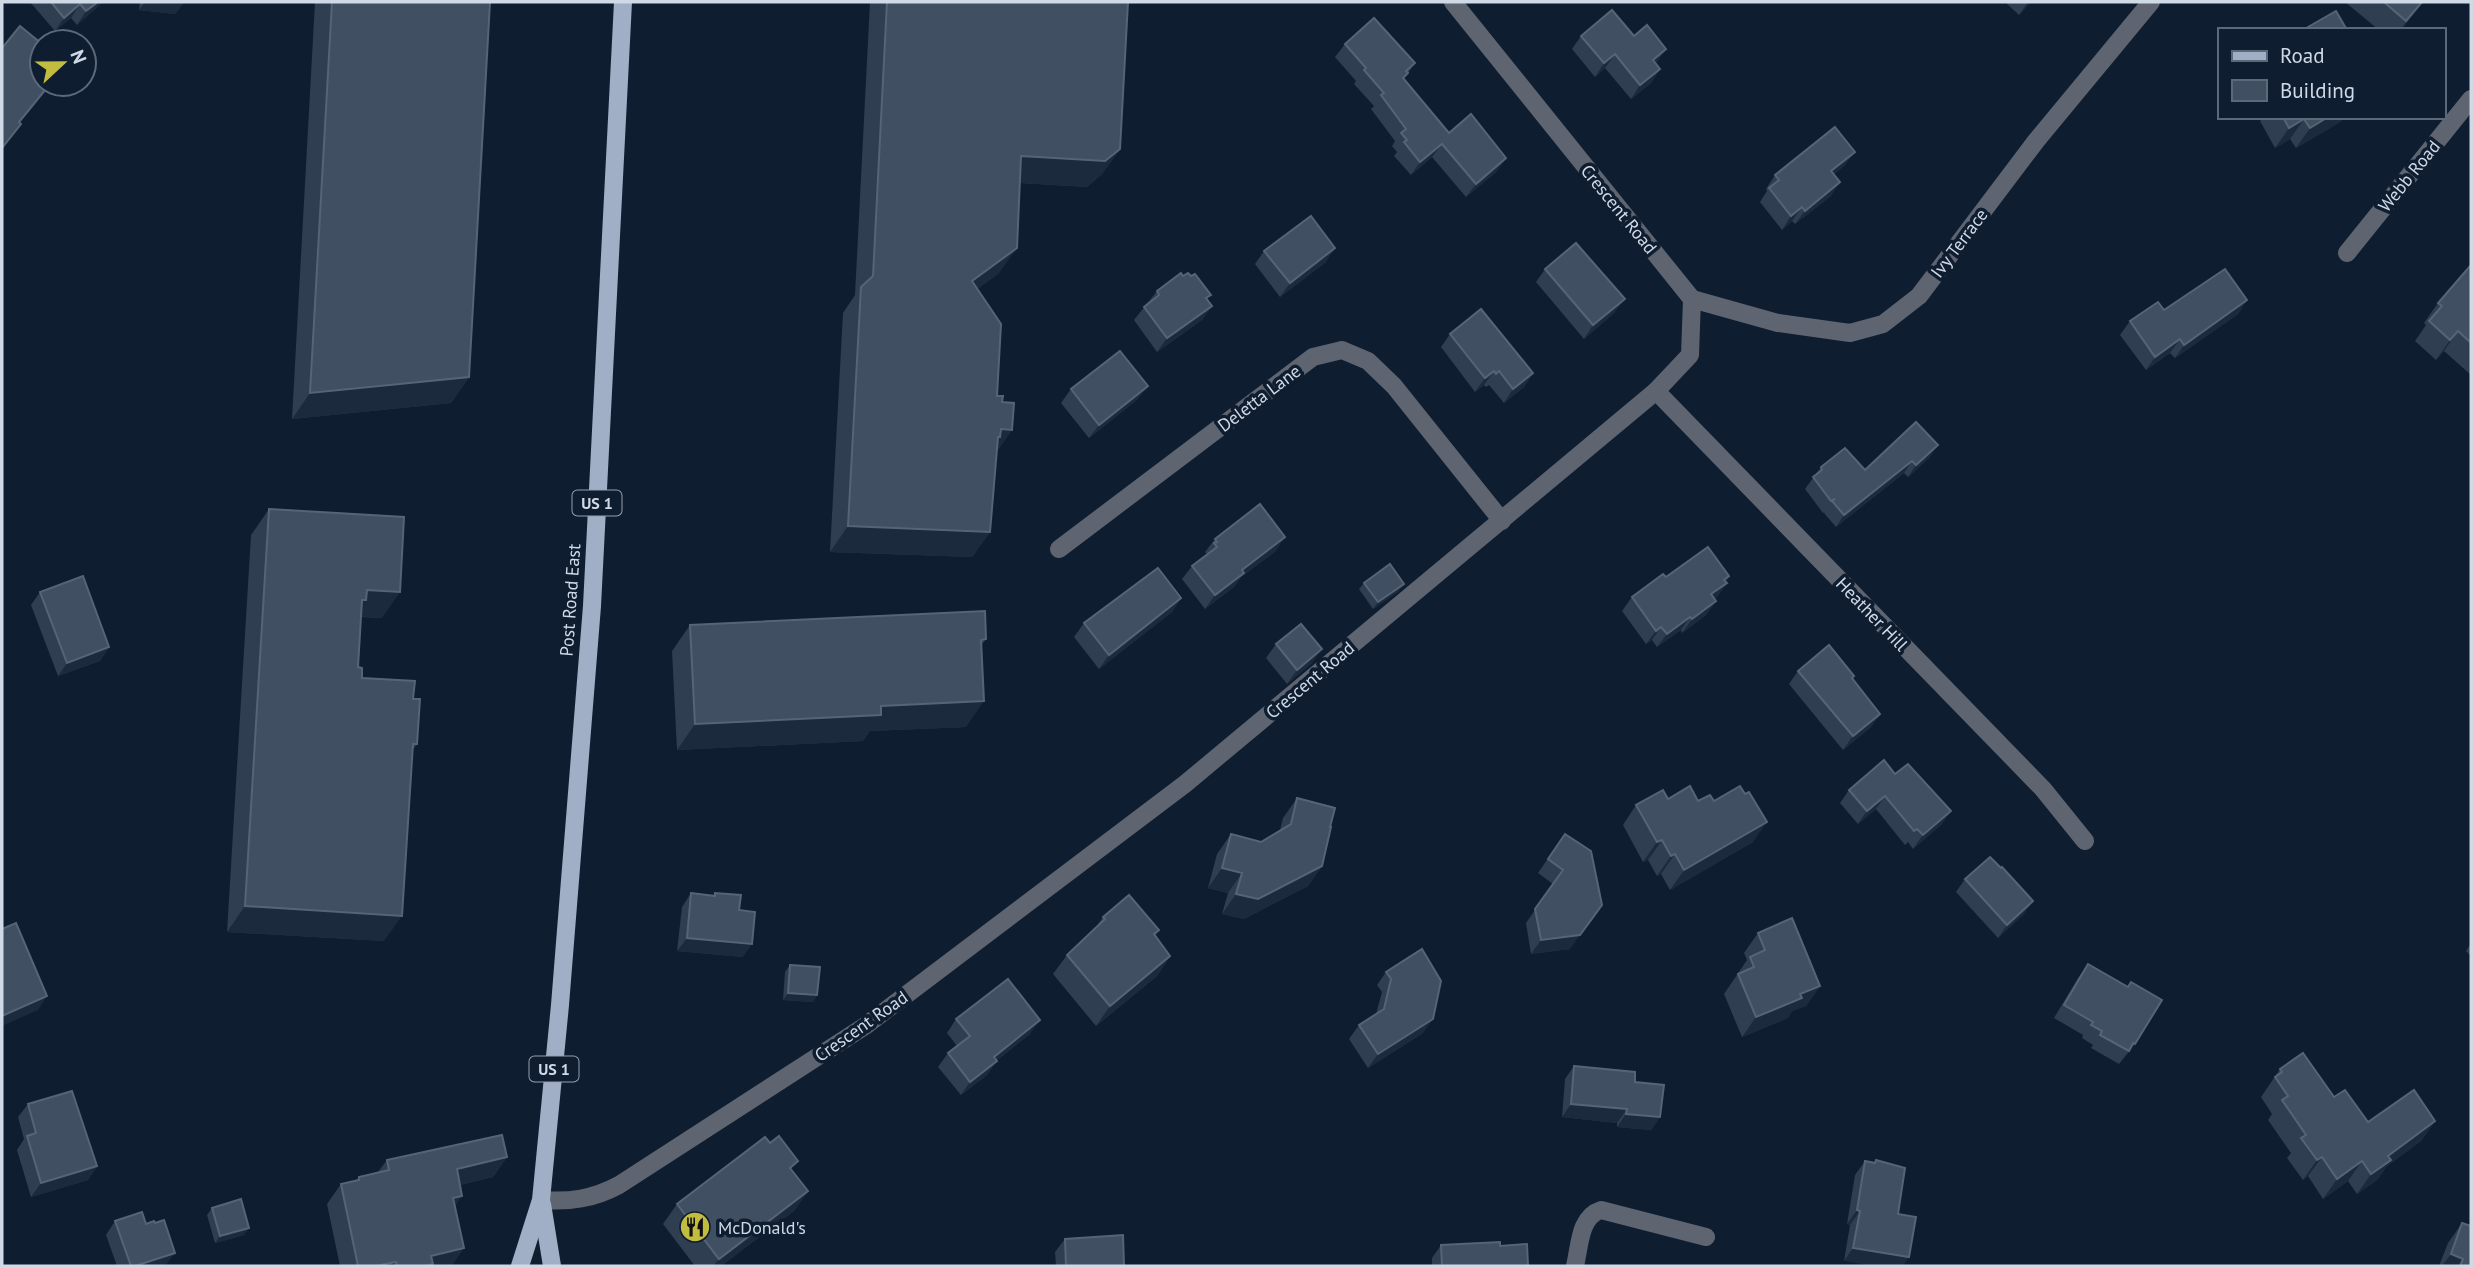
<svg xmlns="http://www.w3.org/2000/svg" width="2473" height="1268" font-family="'PT Sans',sans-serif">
<rect width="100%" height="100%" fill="#0f1d30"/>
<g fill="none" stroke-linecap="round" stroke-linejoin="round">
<!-- minor -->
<g stroke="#5e6570" stroke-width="18">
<path d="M2347 253 2471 99"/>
<path d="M1692 299 1778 323 1850 333 1883 324 1919 296 2036 141 2151 2"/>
<path d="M1656 391 2043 789 2085 841"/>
<path d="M1059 549 1313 357 1342 350 1368 361 1394 386 1502 521"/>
<path d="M541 1200C570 1202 593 1199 619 1185L865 1026 1185 784 1656 391 1690 355 1692 299 1453 2"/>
<path d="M1575 1266C1580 1246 1579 1217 1601 1210L1706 1237"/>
</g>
<!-- major -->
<g stroke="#a0afc5" stroke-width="18">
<path d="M542 1204 552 1266"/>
<path d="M520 1266 541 1200 560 1005 592 606 623 2"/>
</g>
</g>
<!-- wall -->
<g fill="#2f3e51">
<path d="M30 2H103L77 25 71 18 55 31Z"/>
<path d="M140 2H184L175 14 139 10Z"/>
<path d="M315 2H490L469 377 451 403 292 419Z"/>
<path d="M870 2H1128L1120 149 1102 174 1087 187 1020 183 999 273 977 289 997 396 1002 402 1012 430 996 452 990 532 972 557 830 552 843 313 855 295Z"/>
<path d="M2005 2H2031L2019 15Z"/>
<path d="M2345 2H2423L2401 30H2379Z"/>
<path d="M1581 36H1634L1666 49 1656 63 1660 69 1651 83 1631 99 1605 68 1595 77 1572 49Z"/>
<path d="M1345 44 1415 63 1404 79 1449 133 1506 158 1496 172 1466 197 1432 157 1411 175 1394 156 1397 152 1392 146 1395 141 1371 109 1374 106 1354 84 1356 81 1335 57Z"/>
<path d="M2263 117H2344L2340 122 2296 148 2290 139 2275 148 2260 121Z"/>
<path d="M1845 165 1834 174 1831 196 1795 224 1792 221 1782 230 1760 202 1767 191 1766 189 1775 175Z"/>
<path d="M1264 251 1326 262 1280 297 1255 264Z"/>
<path d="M2471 265V375L2444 351 2436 360 2415 341 2426 325 2424 323 2438 303Z"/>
<path d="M1545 269 1615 312 1584 339 1536 282Z"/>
<path d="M1183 276 1207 300 1212 306 1202 320 1157 352 1134 320 1157 291Z"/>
<path d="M2247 300 2238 314 2175 358 2170 353 2146 370 2120 335 2130 321 2164 310Z"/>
<path d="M1450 334 1533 373 1524 387 1504 403 1489 385 1486 387 1484 385 1475 392 1441 347Z"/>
<path d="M1071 389 1138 399 1089 438 1061 403Z"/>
<path d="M1930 457 1908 477 1904 473 1836 527 1824 513 1825 512 1823 513 1805 489 1821 467 1865 470Z"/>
<path d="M269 509 382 618 361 617 358 667 362 678 413 699 417 744 412 751 384 941 227 932 251 535Z"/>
<path d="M1215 539 1276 551 1241 577 1234 587 1205 609 1182 579 1192 566 1207 554 1205 552Z"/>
<path d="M1729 576 1726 582 1727 583 1717 597 1714 599 1716 601 1706 615 1682 633 1681 630 1657 647 1652 640 1646 644 1622 611 1632 597Z"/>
<path d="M1364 583 1399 591 1373 609 1359 589Z"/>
<path d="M40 592 109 647 100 661 58 676 31 605Z"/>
<path d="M1181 598 1172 612 1099 669 1074 637 1084 623Z"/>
<path d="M690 625 986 639 981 646 966 727 870 731 863 741 677 750 672 651Z"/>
<path d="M1276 644 1312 663 1287 684 1266 658Z"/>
<path d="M1798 671 1852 679 1880 714 1871 727 1843 750 1789 684Z"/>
<path d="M1895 774 1942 824 1913 849 1908 842 1905 845 1876 809 1858 824 1840 803 1849 790Z"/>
<path d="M1297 798 1330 827 1322 866 1308 886 1244 919 1222 914 1228 893 1208 888 1217 854 1231 834 1261 842 1280 830 1283 818Z"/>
<path d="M1668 799 1698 801H1714L1753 842 1670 890 1661 874 1657 876 1648 860 1643 862 1623 825 1636 805Z"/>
<path d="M1565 834 1570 949 1531 954 1526 923 1553 884 1538 873Z"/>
<path d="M1965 879 2024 914 1998 938 1956 892Z"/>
<path d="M691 893 713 895 715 893 743 957 677 951 682 907Z"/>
<path d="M1103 917 1159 930 1155 936 1170 956 1157 976 1096 1026 1053 974 1067 955 1094 930Z"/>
<path d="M1758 933 1820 986 1806 1006 1792 1011 1788 1018 1742 1037 1724 994 1747 960 1744 953Z"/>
<path d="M2471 943V956L2466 951Z"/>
<path d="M1422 949 1423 1033 1368 1068 1349 1039 1359 1025 1376 1014 1382 992 1377 985 1386 972Z"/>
<path d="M2088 964 2135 1044 2119 1064 2091 1048 2093 1045 2082 1038 2083 1035 2054 1018 2078 978Z"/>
<path d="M790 965 817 995 813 1002 783 1000 785 972Z"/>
<path d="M956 1019 1030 1034 996 1061 987 1075 961 1095 938 1067 948 1053 957 1046 947 1033Z"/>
<path d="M1574 1066 1635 1082 1660 1117 1651 1130 1617 1127V1123L1562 1117 1565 1079Z"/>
<path d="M2280 1069 2334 1097 2368 1122 2435 1121 2421 1141 2387 1166 2377 1180 2357 1194 2348 1181 2323 1199 2308 1176 2303 1180 2287 1158 2291 1153 2268 1120 2272 1114 2261 1097Z"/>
<path d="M28 1104 97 1166 88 1180 31 1197 17 1150 24 1139 18 1117Z"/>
<path d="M507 1157 493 1177 460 1185 455 1207 464 1248 451 1266H340L327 1204 341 1184 355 1181 359 1177 378 1172 387 1160Z"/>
<path d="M1876 1160 1898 1214 1844 1261 1850 1225 1847 1224 1855 1175 1865 1161 1874 1163Z"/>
<path d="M792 1170 808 1191 794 1211 721 1266H695L663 1224 677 1204Z"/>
<path d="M212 1208 244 1235 215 1243 207 1215Z"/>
<path d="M115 1221 146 1224 165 1266H117L106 1235Z"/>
<path d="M2462 1223 2471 1266H2439L2448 1243Z"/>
<path d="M1065 1239 1124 1266H1056L1055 1252Z"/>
<path d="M1441 1245 1500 1246 1528 1266H1432V1258Z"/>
</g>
<!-- shaded-wall -->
<g fill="#1b2a3d">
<path d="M98 2H103L77 25 86 11Z"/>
<path d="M145 2H184L175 14 139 10Z"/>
<path d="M2028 2H2031L2019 15Z"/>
<path d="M2422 2H2423L2416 11 2401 30H2400Z"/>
<path d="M80 4 71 18 55 31 64 18Z"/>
<path d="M1666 49 1657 62 1643 74 1653 60Z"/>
<path d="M1615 54 1605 68 1595 77 1604 63Z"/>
<path d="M1660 69 1651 83 1631 99 1640 85Z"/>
<path d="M50 84H52L5 141 19 122Z"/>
<path d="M2328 117H2344L2340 122 2296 148 2310 128Z"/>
<path d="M2304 119 2290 139 2275 148 2289 128Z"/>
<path d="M21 124 7 144 2 151V148Z"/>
<path d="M1442 144 1432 157 1411 175 1420 162Z"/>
<path d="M1120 149 1102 174 1087 187 1003 182 1021 156Z"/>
<path d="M1855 152 1845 165 1821 184 1831 171Z"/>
<path d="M1506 158 1496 172 1466 197 1476 184Z"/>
<path d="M1840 182 1831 196 1795 224 1805 211Z"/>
<path d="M1802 207 1792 221 1782 230 1791 216Z"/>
<path d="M1017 248 999 273 954 307 972 281Z"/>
<path d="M1335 248 1326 262 1280 297 1290 283Z"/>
<path d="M1625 299 1615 312 1584 339 1593 325Z"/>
<path d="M2247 300 2238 314 2175 358 2184 345Z"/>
<path d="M1212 306 1202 320 1157 352 1167 338Z"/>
<path d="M2458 331 2444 351 2436 360 2450 340Z"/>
<path d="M2180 339 2170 353 2146 370 2155 357Z"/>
<path d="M1494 371 1484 385 1475 392 1485 378Z"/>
<path d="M1533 373 1524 387 1504 403 1513 389Z"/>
<path d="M469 377 451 403 292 419 310 393Z"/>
<path d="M1148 386 1138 399 1089 438 1099 425Z"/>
<path d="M1001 429 1012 430 994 456 988 455Z"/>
<path d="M1938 445 1930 457 1908 477 1916 465Z"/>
<path d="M1912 461 1904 473 1836 527 1844 515Z"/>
<path d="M848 526 990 532 972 557 830 552Z"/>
<path d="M1285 537 1276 551 1241 577 1234 587 1205 609 1215 595 1242 570Z"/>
<path d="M1729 576 1723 586 1727 583 1717 597 1701 607 1711 594 1724 580Z"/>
<path d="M1404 584 1399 591 1373 609 1378 602Z"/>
<path d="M367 590 400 592 382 618 355 616 348 626Z"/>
<path d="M1181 598 1172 612 1099 669 1109 655Z"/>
<path d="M1716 601 1706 615 1682 633 1692 619Z"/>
<path d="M1690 617 1681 630 1657 647 1667 634Z"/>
<path d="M1661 627 1652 640 1646 644 1656 631Z"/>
<path d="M109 647 100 661 58 676 67 663Z"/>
<path d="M1322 649 1312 663 1287 684 1297 670Z"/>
<path d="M984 701 966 727 870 731 863 741 677 750 695 724 881 706Z"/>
<path d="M1880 714 1871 727 1843 750 1853 736Z"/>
<path d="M1885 796 1876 809 1858 824 1867 811Z"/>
<path d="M1951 811 1942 824 1913 849 1923 835Z"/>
<path d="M1767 822 1753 842 1670 890 1684 870Z"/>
<path d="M1662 840 1648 860 1643 862 1657 842Z"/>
<path d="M1675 854 1661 874 1657 876 1671 856Z"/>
<path d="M1322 866 1308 886 1244 919 1222 914 1236 894Z"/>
<path d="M1222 868 1242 873 1228 893 1208 888Z"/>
<path d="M2033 901 2024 914 1998 938 2007 925Z"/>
<path d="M1602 905 1570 949 1531 954 1541 940Z"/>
<path d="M245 906 402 916 384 941 227 932Z"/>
<path d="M687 938 752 944 743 957 677 951Z"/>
<path d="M1170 956 1157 976 1096 1026 1110 1006Z"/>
<path d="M1820 986 1806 1006 1792 1011 1788 1018 1742 1037 1756 1017 1800 994Z"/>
<path d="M788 993 817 995 813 1002 783 1000Z"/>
<path d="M47 996 38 1010 2 1026V1016Z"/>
<path d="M1433 1019 1423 1033 1368 1068 1378 1054Z"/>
<path d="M1040 1020 1030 1034 984 1070 994 1057Z"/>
<path d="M997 1061 987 1075 961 1095 970 1082Z"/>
<path d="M1571 1104 1627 1109 1617 1123 1562 1117Z"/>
<path d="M1626 1114 1660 1117 1651 1130 1617 1127Z"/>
<path d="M2435 1121 2421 1141 2387 1166 2377 1180 2357 1194 2371 1174 2388 1156Z"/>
<path d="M507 1157 493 1177 443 1189 457 1169Z"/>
<path d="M2322 1157 2308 1176 2303 1180 2317 1160Z"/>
<path d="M2362 1161 2348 1181 2323 1199 2337 1179Z"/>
<path d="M97 1166 88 1180 31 1197 41 1183Z"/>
<path d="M808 1191 794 1211 721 1266H713L719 1259Z"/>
<path d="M462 1196 448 1216 453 1198Z"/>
<path d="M1857 1210 1860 1211 1850 1225 1847 1224Z"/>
<path d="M249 1228 244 1235 215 1243 220 1236Z"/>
<path d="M464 1248 451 1266H423L431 1256Z"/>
<path d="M1853 1248 1909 1257 1903 1266H1873L1844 1261Z"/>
<path d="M175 1253 165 1266H135Z"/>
<path d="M2451 1254 2463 1259 2458 1266H2442Z"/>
<path d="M396 1262 393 1266H375Z"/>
</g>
<!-- building -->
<g fill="#404f61" stroke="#576476" stroke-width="2">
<path d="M51 2H98L86 11 80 4 64 18Z"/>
<path d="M332 2H490L469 377 310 393Z"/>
<path d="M887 2H1128L1120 149 1105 161 1021 156 1017 248 972 281 1001 324 997 396H1003L1002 402 1014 403 1012 430 1001 429 1000 437H998L990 532 848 526 861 287 873 276Z"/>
<path d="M2384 2H2422L2406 21Z"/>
<path d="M1612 10 1634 36 1647 25 1666 49 1653 60 1660 69 1640 85 1615 54 1604 63 1581 36Z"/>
<path d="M2336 11 2347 30H2310L2308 27Z"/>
<path d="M1374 18 1415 63 1406 71 1408 73 1403 78 1449 133 1471 114 1506 158 1476 184 1442 144 1420 162 1404 142 1407 140 1401 133 1406 129 1381 95 1384 93 1364 70 1366 68 1345 44Z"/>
<path d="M20 26 42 44V84H50L19 122 21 124 2 148V48Z"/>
<path d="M2283 117H2328L2310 128 2304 119 2289 128Z"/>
<path d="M1835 127 1855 152 1831 171 1840 182 1805 211 1802 207 1791 216 1769 188 1779 180 1775 175Z"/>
<path d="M1311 216 1335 248 1290 283 1264 251Z"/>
<path d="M1576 243 1625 299 1593 325 1545 269Z"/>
<path d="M2471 265V343L2458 331 2450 340 2429 321 2442 306 2438 303Z"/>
<path d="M2225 269 2247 300 2184 345 2180 339 2155 357 2130 321 2158 302 2164 310Z"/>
<path d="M1181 273 1183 276 1188 273 1191 276 1195 274 1211 295 1206 298 1212 306 1167 338 1144 307 1159 295 1157 291Z"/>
<path d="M1481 309 1533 373 1513 389 1499 371 1496 374 1494 371 1485 378 1450 334Z"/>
<path d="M1120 351 1148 386 1099 425 1071 389Z"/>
<path d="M1916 422 1938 445 1916 465 1912 461 1844 515 1832 501 1835 499 1831 501 1813 477 1822 470 1821 467 1845 448 1865 470Z"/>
<path d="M1260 504 1285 537 1242 570 1244 573 1215 595 1192 566 1217 547 1214 543 1217 542 1215 539Z"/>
<path d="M269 509 404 517 400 592 367 590 366 600H362L358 667 362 668V678L415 681 413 699H420L417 744H413L402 916 245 906Z"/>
<path d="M1708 547 1729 576 1724 580 1727 583 1711 594 1716 601 1692 619 1690 617 1667 634 1661 627 1656 631 1632 597 1663 574 1666 577Z"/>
<path d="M1390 564 1404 584 1378 602 1364 583Z"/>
<path d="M1158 568 1181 598 1109 655 1084 623Z"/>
<path d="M83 576 109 647 67 663 40 592Z"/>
<path d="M985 611 986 639 981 640 984 701 881 706V715L695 724 690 625Z"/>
<path d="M1301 624 1322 649 1297 670 1276 644Z"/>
<path d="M1829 645 1854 676 1852 678 1880 714 1853 736 1798 671Z"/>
<path d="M1884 760 1895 774 1908 764 1951 811 1923 835 1917 829 1914 831 1885 796 1867 811 1849 790Z"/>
<path d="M1690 786 1698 801 1710 795 1714 801 1740 786 1745 794 1749 792 1767 822 1684 870 1675 854 1671 856 1662 840 1657 842 1636 805 1663 790 1668 799Z"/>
<path d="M1297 798 1335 808 1330 827H1331L1322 866 1258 899 1236 894 1242 873 1222 868 1231 834 1261 842 1291 824Z"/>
<path d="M1565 834 1591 851 1602 905 1580 935 1541 940 1535 909 1563 870 1548 859Z"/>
<path d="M1990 857 2001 868 2002 867 2033 901 2007 925 1965 879Z"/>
<path d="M691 893 715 896V893L741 895 739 910 755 912 752 944 687 938Z"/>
<path d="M1129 895 1159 930 1154 934 1170 956 1110 1006 1067 955 1105 919 1103 917Z"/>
<path d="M1792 918 1820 986 1800 994 1802 998 1756 1017 1738 974 1754 967 1750 957 1765 950 1758 933Z"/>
<path d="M16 923 47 996 2 1016V929Z"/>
<path d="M1422 949 1441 981 1433 1019 1378 1054 1359 1025 1384 1009 1391 979 1386 972Z"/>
<path d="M2088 964 2128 987 2131 982 2162 1000 2135 1044 2133 1043 2129 1051 2100 1035 2102 1031 2091 1025 2093 1022 2064 1005Z"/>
<path d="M790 965 820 967 817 995 788 993Z"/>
<path d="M1008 979 1040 1020 994 1057 997 1061 970 1082 948 1053 970 1036 956 1019Z"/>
<path d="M2303 1053 2334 1097 2345 1090 2368 1122 2414 1090 2435 1121 2388 1156 2391 1160 2371 1174 2362 1161 2337 1179 2322 1157 2317 1160 2301 1138 2306 1135 2282 1100 2288 1096 2275 1077 2282 1072 2280 1069Z"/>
<path d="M1574 1066 1635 1072V1082L1664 1085 1660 1117 1626 1114 1627 1109 1571 1104Z"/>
<path d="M72 1091 97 1166 41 1183 27 1136 36 1133 28 1104Z"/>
<path d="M502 1135 507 1157 457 1169 462 1196 453 1198 464 1248 431 1256 433 1264 424 1266H397L396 1262 375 1266H358L341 1184 359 1180V1177L389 1170 387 1160Z"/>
<path d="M779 1136 798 1161 790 1168 808 1191 719 1259 677 1204 765 1137 770 1143Z"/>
<path d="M1876 1160 1905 1168 1898 1214 1916 1217 1909 1257 1853 1248 1860 1211 1857 1210 1865 1161 1875 1163Z"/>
<path d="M241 1199 249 1228 220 1236 212 1208Z"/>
<path d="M142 1212 146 1224 154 1221 155 1223 164 1220 175 1253 135 1266H131L115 1221Z"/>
<path d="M2462 1223 2471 1226V1266H2460L2463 1259 2451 1254Z"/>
<path d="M1123 1235 1124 1266H1066L1065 1239Z"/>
<path d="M1500 1242V1246L1527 1244 1528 1266H1442L1441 1245Z"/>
</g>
<!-- icons -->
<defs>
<g id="restaurant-disc" transform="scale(1.575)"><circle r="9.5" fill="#c3bd3f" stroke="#0f1d30"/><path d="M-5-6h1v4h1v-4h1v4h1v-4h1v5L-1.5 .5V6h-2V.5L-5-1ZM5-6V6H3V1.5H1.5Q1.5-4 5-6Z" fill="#111"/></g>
</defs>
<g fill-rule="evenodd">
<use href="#restaurant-disc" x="695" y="1227"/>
</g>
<g text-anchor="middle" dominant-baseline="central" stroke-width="7" stroke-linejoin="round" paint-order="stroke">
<!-- shield labels -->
<g fill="#0f1d30" stroke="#96a1b0" stroke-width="2">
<rect x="572.5" y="490.5" width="49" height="25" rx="5"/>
<rect x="529.5" y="1056.5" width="49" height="25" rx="5"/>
</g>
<g font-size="16" font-weight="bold" fill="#d0dae7">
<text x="597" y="503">US 1</text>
<text x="554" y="1069">US 1</text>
</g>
<!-- street labels -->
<g font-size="18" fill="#d0dae7" stroke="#0f1d30">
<text transform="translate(2409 176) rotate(-51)">Webb Road</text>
<text transform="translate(1619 209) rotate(51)">Crescent Road</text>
<text transform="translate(1959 243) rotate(-53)">Ivy Terrace</text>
<text transform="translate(1259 398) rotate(-37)">Deletta Lane</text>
<text transform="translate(570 600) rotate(-86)">Post Road East</text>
<text transform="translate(1872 614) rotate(46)">Heather Hill</text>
<text transform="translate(1310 680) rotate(-40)">Crescent Road</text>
<text transform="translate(861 1026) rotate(-35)">Crescent Road</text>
</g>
<!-- poi labels -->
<g font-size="18" fill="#d0dae7" stroke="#0f1d30" text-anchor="start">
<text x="718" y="1227">McDonald's</text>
</g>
</g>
<!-- border -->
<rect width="2473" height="1268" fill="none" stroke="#d0dae7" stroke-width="7"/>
<!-- legend -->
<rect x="2218" y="28" width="228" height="91" fill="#0f1d30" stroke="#5c6979" stroke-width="2"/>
<rect x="2232" y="51" width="35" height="10" fill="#a0afc5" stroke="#5c6979" stroke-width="2"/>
<text x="2280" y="63" font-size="21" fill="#d0dae7">Road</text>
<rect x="2232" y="80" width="35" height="21" fill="#404f61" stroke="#5c6979" stroke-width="2"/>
<text x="2280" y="98" font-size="21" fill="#d0dae7">Building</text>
<!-- north arrow -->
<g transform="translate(63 63) rotate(68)"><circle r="33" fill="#0f1d30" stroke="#5c6979" stroke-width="2"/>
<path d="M0-5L12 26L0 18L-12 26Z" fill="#c3bd3f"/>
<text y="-10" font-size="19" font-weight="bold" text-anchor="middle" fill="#d0dae7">N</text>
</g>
</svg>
